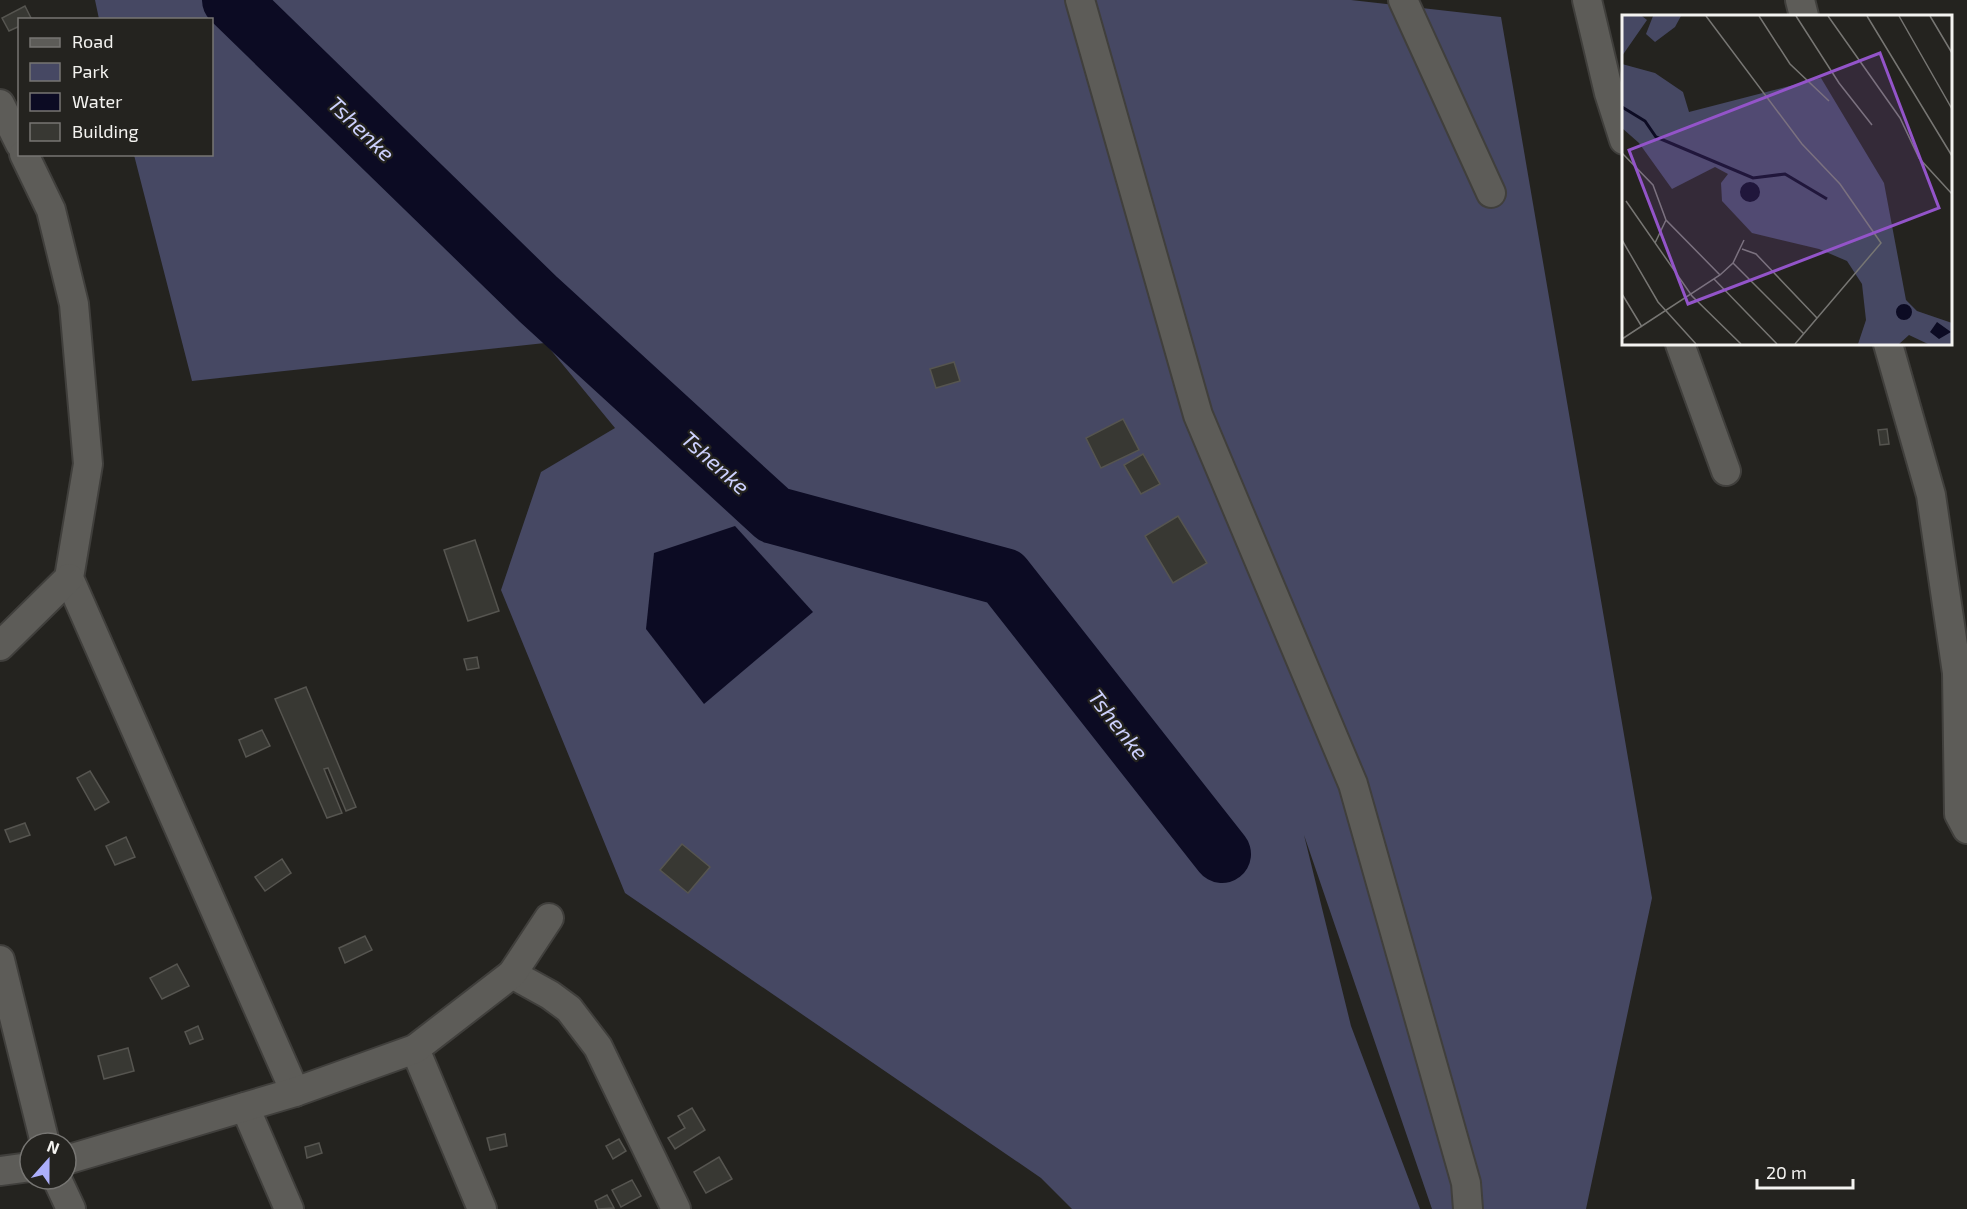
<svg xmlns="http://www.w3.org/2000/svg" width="1967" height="1209" font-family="'Exo 2',sans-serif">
<rect width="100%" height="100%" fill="#24231f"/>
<!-- green -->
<path fill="#464863" d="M95 0H1351L1501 17 1652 898 1586 1209H1432L1304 835 1351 1026 1420 1209H1072L1041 1178 625 893 501 590 541 472 615 428 545 343 192 381 134 155 212 154V20L99 19Z"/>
<!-- water -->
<path fill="#0c0b23" d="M735 526 813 612 704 704 646 629 654 553Z"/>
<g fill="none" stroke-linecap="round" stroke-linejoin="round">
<!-- river -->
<path stroke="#0c0b23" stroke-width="58" d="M231 0 538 299 774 515 1004 577 1222 854"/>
</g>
<!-- building -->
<g fill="#383833" stroke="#565550" stroke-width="1.5">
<path d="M25 6 32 20H20V26L9 31 2 18Z"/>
<path d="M954 362 960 381 936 388 930 369Z"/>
<path d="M1123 419 1139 450 1101 468 1086 438Z"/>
<path d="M1887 429 1889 444 1880 445 1878 430Z"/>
<path d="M1143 454 1160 484 1141 494 1124 465Z"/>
<path d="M1178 516 1207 563 1173 583 1145 536Z"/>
<path d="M475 540 499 611 468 621 444 550Z"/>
<path d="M477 657 479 668 467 670 464 659Z"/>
<path d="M306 687 356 807 346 811 328 768 324 769 342 813 327 818 275 699Z"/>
<path d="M262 730 270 746 246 757 239 740Z"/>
<path d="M90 771 109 802 95 810 77 778Z"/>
<path d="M25 823 30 835 10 842 5 830Z"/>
<path d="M126 837 135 857 115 865 106 846Z"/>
<path d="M682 844 710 867 688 893 660 870Z"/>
<path d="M282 859 291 873 265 891 255 877Z"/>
<path d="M365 936 372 950 345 963 339 948Z"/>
<path d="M177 964 189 986 162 999 150 978Z"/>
<path d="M198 1026 203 1039 190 1044 185 1032Z"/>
<path d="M128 1048 134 1071 104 1079 98 1056Z"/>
<path d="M692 1108 705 1130 675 1149 668 1138 685 1128 678 1116Z"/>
<path d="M505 1134 507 1146 490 1150 487 1138Z"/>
<path d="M619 1139 626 1151 613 1159 606 1146Z"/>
<path d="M319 1143 322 1153 307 1158 305 1147Z"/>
<path d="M719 1157 732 1179 706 1193 694 1172Z"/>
<path d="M632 1180 641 1196 621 1207 612 1190Z"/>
<path d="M607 1195 614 1208 598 1209 595 1201Z"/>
</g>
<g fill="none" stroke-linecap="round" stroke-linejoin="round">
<!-- minor casing -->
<g stroke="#403f3c" stroke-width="32">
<g id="minor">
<path d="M1080 0 1198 415 1353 784 1466 1183 1468 1209"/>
<path d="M1403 0 1491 193"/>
<path d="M1587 0 1609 93 1624 140"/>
<path d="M1800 0 1804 16"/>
<path d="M0 104 20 144"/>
<path d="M24 154 51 210 74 304 88 464 69 578 295 1092"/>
<path d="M1680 344 1726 471"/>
<path d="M1888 344 1931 495 1957 673 1959 814 1967 829"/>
<path d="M0 646 69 578"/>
<path d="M0 960 45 1143"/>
<path d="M512 974 550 995 569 1009 598 1047 676 1209"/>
<path d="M415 1049 482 1209"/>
<path d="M245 1107 289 1209"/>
<path d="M66 1160 295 1092 415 1049 512 974 549 918"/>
<path d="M0 1171 30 1167"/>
<path d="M57 1179 71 1209"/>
</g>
</g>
<!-- minor -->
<use href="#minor" stroke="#5d5c58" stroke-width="28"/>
</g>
<g text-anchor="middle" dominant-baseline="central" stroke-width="4.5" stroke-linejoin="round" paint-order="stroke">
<!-- water labels -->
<g font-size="22" font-style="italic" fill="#cdd1fe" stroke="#24231f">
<text transform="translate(362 128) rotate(44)">Tshenke</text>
<text transform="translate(716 462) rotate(42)">Tshenke</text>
<text transform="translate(1119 724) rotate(52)">Tshenke</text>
</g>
</g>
<!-- overview -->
<g transform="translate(1622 15)">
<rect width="330" height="330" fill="#24231f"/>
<path d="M0 1H20L25 5 0 41ZM31 1H59L53 12 33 27 24 19ZM0 49 33 58 61 77 67 97 199 63 262 168 284 285 295 296 330 308V329H306L287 320 277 329H236L244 305 240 269 225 246 197 234 130 218 100 186 99 168 106 159 93 152 50 174 17 128 0 113Z" fill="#464863"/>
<path d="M118 177a10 10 0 1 1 20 0a10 10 0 1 1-20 0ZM274 297a8 8 0 1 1 16 0a8 8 0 1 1-16 0ZM315 307 329 317 317 324 308 317Z" fill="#0c0b23"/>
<path fill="none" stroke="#0c0b23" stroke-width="3" d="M0 92 23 106 34 122 131 163 163 159 205 184"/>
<path fill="none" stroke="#777673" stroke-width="1.5" d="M84 1 180 129 218 169 259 228 173 329M137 1 168 49 207 86M174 1 217 68 250 110M206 1 278 103 297 143 330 179M245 1 330 141M277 1 330 94M308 1 330 38M0 138 31 170 44 205 98 260M4 186 70 281 119 329M0 225 36 287 74 329M33 228 44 205M120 234 134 239 195 303M111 248 182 319M92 264 155 329M0 279 20 312M0 324 98 260 111 248 122 225"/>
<path fill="#9354c9" fill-opacity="0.15" stroke="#9354c9" stroke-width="3" d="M258 38 317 193 66 289 7 135Z"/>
<rect width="330" height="330" fill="none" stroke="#f4f3f0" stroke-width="3"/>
</g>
<!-- legend -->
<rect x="18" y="18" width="195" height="138" fill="#24231f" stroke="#777673" stroke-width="1.5"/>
<rect x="30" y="38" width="30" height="9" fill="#5d5c58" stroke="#777673" stroke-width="1.5"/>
<text x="72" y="48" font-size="18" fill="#f4f3f0">Road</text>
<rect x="30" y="63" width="30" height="18" fill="#464863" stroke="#777673" stroke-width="1.5"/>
<text x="72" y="78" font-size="18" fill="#f4f3f0">Park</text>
<rect x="30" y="93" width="30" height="18" fill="#0c0b23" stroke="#777673" stroke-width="1.5"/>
<text x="72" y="108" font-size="18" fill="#f4f3f0">Water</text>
<rect x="30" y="123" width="30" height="18" fill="#383833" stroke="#777673" stroke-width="1.5"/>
<text x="72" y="138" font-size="18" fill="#f4f3f0">Building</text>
<!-- north arrow -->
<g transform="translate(48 1161) rotate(21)"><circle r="28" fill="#24231f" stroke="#777673" stroke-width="1.5"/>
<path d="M0-4.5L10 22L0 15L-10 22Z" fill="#acaffb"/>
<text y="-9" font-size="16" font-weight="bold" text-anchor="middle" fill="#f4f3f0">N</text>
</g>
<!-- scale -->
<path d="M1757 1179v9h96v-9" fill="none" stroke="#f4f3f0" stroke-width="3"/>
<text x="1766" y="1179" font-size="18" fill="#f4f3f0" stroke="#24231f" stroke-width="4.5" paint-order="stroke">20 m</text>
</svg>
